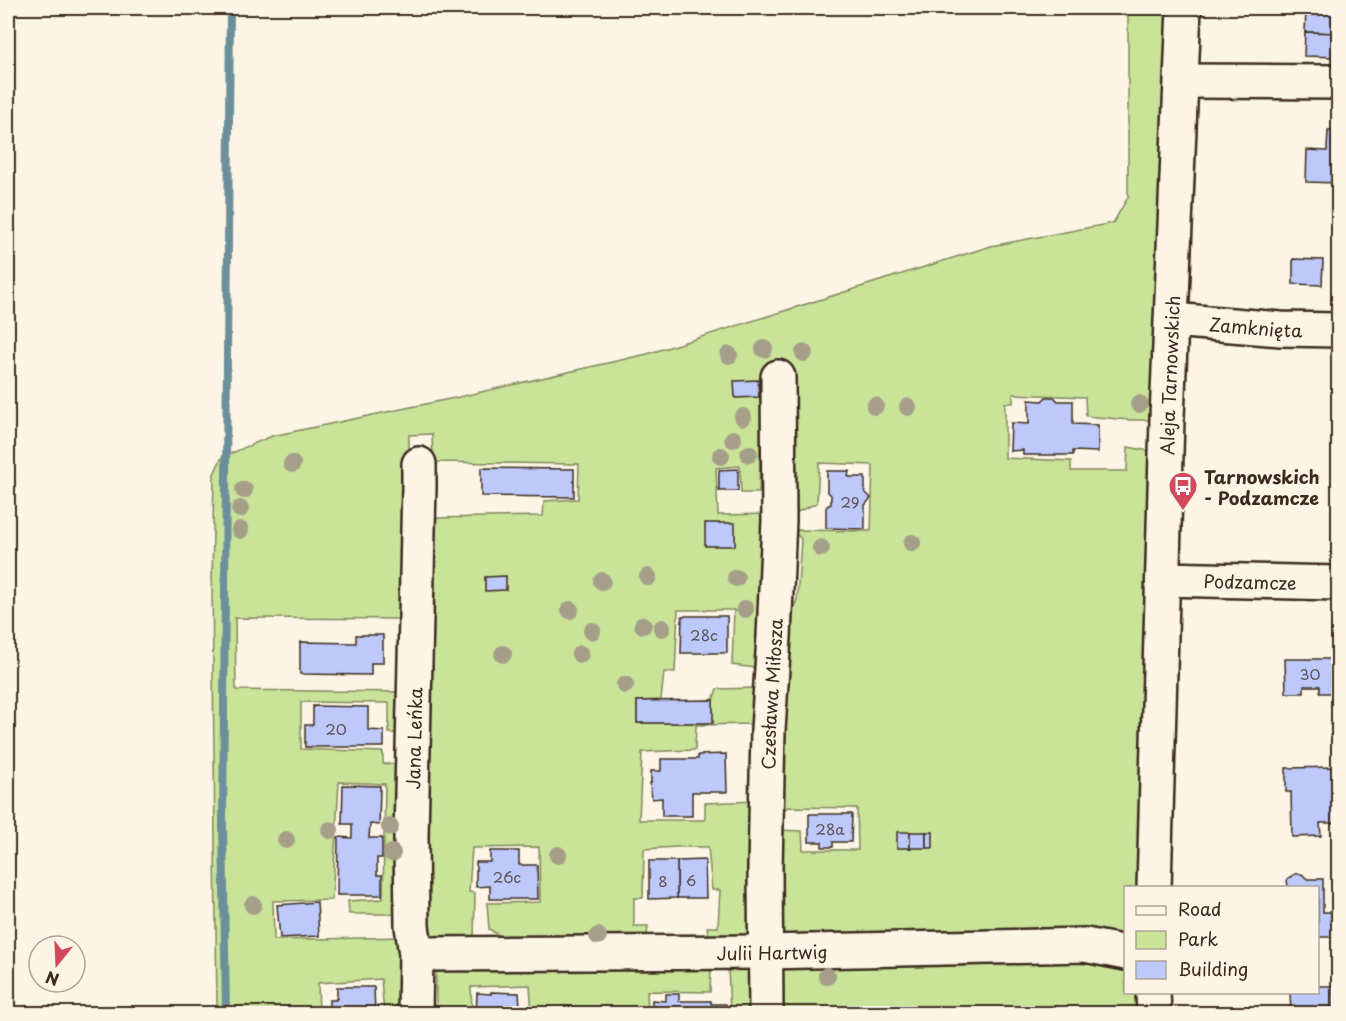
<svg xmlns="http://www.w3.org/2000/svg" width="1346" height="1021" font-family="'Playpen Sans',sans-serif">
<rect width="100%" height="100%" fill="#fcf5e5"/>
<filter id="ink" filterUnits="userSpaceOnUse"><feTurbulence type="fractalNoise" baseFrequency=".0167" numOctaves="2"/><feDisplacementMap in="SourceGraphic" scale="12" xChannelSelector="R" yChannelSelector="G"/><feConvolveMatrix kernelMatrix="1 2 1 2 8 2 1 2 1" color-interpolation-filters="sRGB"/></filter>
<g filter="url(#ink)">
<!-- green -->
<g fill="#c9e399" stroke="#82865c" stroke-width="1.5">
<path d="M1128 8H1169L1152 420H1129L1086 416 1085 397 1013 394V403H1005V458L1071 461V471H1127L1128 447 1150 451 1145 570 1139 887 1126 888 1125 935 1118 938 787 936 776 926 777 830 802 831 803 850H858L857 808 788 807 778 813 789 618 797 600 801 539 793 530 871 531 873 465 819 463 817 503 793 514 795 379 762 378 759 493H741L740 466 716 468 718 515 772 514 756 668 732 665 734 610H678L675 672H664L661 700 637 701V723H712L713 700 717 689 756 688 755 724 696 725 695 750 642 752 639 820H705V803L758 801 750 938 710 942 707 927H718L720 890H712L708 847H676L644 849 643 898H634V926H648L646 943 516 946 489 929 487 903 540 902 539 847 472 848 469 892 475 893 474 941 425 939 433 518 543 516 544 501 578 499 579 464 433 462 432 434 409 435V619L235 618 236 690 406 692V733H389V703L301 702V749L383 752V764H406L403 914H349L348 901 383 899 385 784 339 782 332 900 273 901 274 940 404 937 405 1013H384L381 979 318 983 319 1013H217L212 584 214 474 222 457 272 436 459 397 647 354 991 246 1113 223 1128 197Z"/>
<path d="M1118 959 1125 966 1126 992 1138 993V1013H776L775 987 782 968Z"/>
<path d="M753 960 756 1013H730L728 966Z"/>
<path d="M436 963 711 965 710 992 647 991 648 1013 532 1014 530 985 471 987 472 1013H436Z"/>
</g>
<g fill="none" stroke-linecap="round" stroke-linejoin="round">
<!-- stream -->
<path stroke="#6c8f9b" stroke-width="8" d="M226 1014 223 823 230 8"/>
</g>
<!-- building -->
<g fill="#bdc9fa" stroke="#3b2a1e" stroke-width="1.5">
<path d="M1306 9 1338 10V33L1305 32Z"/>
<path d="M1305 32 1338 33V57L1304 56Z"/>
<path d="M1328 131H1338V183L1306 182 1307 150 1327 151Z"/>
<path d="M1293 259 1323 260 1322 285 1293 284Z"/>
<path d="M758 380 759 397 735 398 734 381Z"/>
<path d="M1046 397H1054L1058 401H1073V424L1098 425V452L1073 451V455H1023V450L1010 451 1011 423 1029 424V400L1042 401Z"/>
<path d="M481 468 574 469V497L481 496Z"/>
<path d="M738 469V491H719V470Z"/>
<path d="M827 471H849L848 477H865V492L871 498 865 505V529L826 528V508L827 506 831 504V495L827 491Z"/>
<rect x="705" y="523" width="30" height="23"/>
<path d="M506 576V590L485 591V577Z"/>
<path d="M682 616H727V653H681Z"/>
<path d="M356 635H383V663H371V675L300 674V642L356 643Z"/>
<path d="M1285 659H1334L1335 693H1320V686H1304V693H1286Z"/>
<path d="M713 700V723H637V701Z"/>
<path d="M313 706 368 707V730L384 731V747H305V725H313Z"/>
<path d="M726 754 727 792H692V816H662V798L652 799 650 783H651V771H661V759H698V755Z"/>
<path d="M1338 767V799H1335L1336 823H1320L1321 836 1292 837 1291 792H1286V768Z"/>
<path d="M343 785 380 786 379 825 370 824 369 838H382V858H377V875H382V895H337L338 837 352 838V824H342Z"/>
<path d="M809 814H852L851 842H833V847H822V842H809Z"/>
<rect x="897" y="832" width="13" height="16"/>
<rect x="910" y="832" width="16" height="16"/>
<rect x="926" y="832" width="7" height="16"/>
<path d="M490 851H519V865H537L538 899H490V886L476 887V862H490Z"/>
<path d="M705 860 706 898H677V861Z"/>
<path d="M649 861H677V898L649 899Z"/>
<path d="M1295 874H1302L1307 879H1323V912H1338V937H1318V888H1288L1287 879Z"/>
<path d="M317 902 319 936 280 938 277 905Z"/>
<path d="M1318 986H1333V1007H1329V1014H1291L1290 992H1318Z"/>
<path d="M337 987H374L375 1014H329V1000H336V998H337Z"/>
<path d="M491 992 519 993 520 1006H519V1014H476L477 993 491 994Z"/>
<path d="M666 994H679V1001H711V1004H726V1014H652V1000L666 1001Z"/>
</g>
<g fill="none" stroke-linecap="round" stroke-linejoin="round">
<!-- minor casing -->
<g stroke="#3b2a1e" stroke-width="38">
<g id="minor">
<path d="M1182 81 1338 82"/>
<path id="s1" d="M1172 320 1281 329 1338 330"/>
<path id="s2" d="M1163 579 1338 583"/>
<path id="s3" d="M1154 888 1167 418 1184 8"/>
<path id="s4" d="M416 954 766 952 1085 945 1126 953"/>
<path d="M1153 992 1154 1014"/>
<path id="s5" d="M415 1014 416 954 412 926 411 836 419 486V464"/>
<path id="s6" d="M766 1014 765 869 768 730 774 637 779 520 778 377"/>
</g>
</g>
<!-- minor -->
<use href="#minor" stroke="#fcf5e5" stroke-width="33"/>
</g>
<!-- trees -->
<g fill="#a59f89">
<circle cx="764" cy="349" r="9"/>
<circle cx="804" cy="353" r="9"/>
<circle cx="729" cy="355" r="9"/>
<circle cx="1139" cy="404" r="9"/>
<circle cx="875" cy="406" r="9"/>
<circle cx="908" cy="407" r="9"/>
<circle cx="743" cy="417" r="9"/>
<circle cx="733" cy="439" r="9"/>
<circle cx="749" cy="454" r="9"/>
<circle cx="721" cy="456" r="9"/>
<circle cx="292" cy="464" r="9"/>
<circle cx="244" cy="490" r="9"/>
<circle cx="240" cy="509" r="9"/>
<circle cx="240" cy="530" r="9"/>
<circle cx="912" cy="543" r="9"/>
<circle cx="821" cy="548" r="9"/>
<circle cx="648" cy="577" r="9"/>
<circle cx="736" cy="578" r="9"/>
<circle cx="602" cy="581" r="9"/>
<circle cx="745" cy="609" r="9"/>
<circle cx="570" cy="610" r="9"/>
<circle cx="643" cy="625" r="9"/>
<circle cx="662" cy="628" r="9"/>
<circle cx="592" cy="631" r="9"/>
<circle cx="503" cy="654" r="9"/>
<circle cx="580" cy="654" r="9"/>
<circle cx="625" cy="685" r="9"/>
<circle cx="390" cy="827" r="9"/>
<circle cx="330" cy="830" r="9"/>
<circle cx="286" cy="840" r="9"/>
<circle cx="392" cy="853" r="9"/>
<circle cx="558" cy="855" r="9"/>
<circle cx="253" cy="905" r="9"/>
<circle cx="598" cy="936" r="9"/>
<circle cx="827" cy="976" r="9"/>
</g>
</g>
<!-- icons -->
<defs>
<g id="bus-pin" transform="scale(1.5)"><path d="M0 17L-7.5 6A9.5 9.5 0 1 1 7.5 6Z" fill="#d1495b" stroke="#fcf5e5"/><path d="M-5-6H5V4H4V6H2V4H-2V6H-4V4H-5ZM-3.5-4V0h7V-4ZM-3.5 1.2v1.5H-2V1.2ZM2 1.2v1.5H3.5V1.2Z" fill="#fff"/></g>
</defs>
<g fill-rule="evenodd">
<use href="#bus-pin" x="1183" y="486"/>
</g>
<g text-anchor="middle" dominant-baseline="central" stroke-width="4.5" stroke-linejoin="round" paint-order="stroke">
<!-- number labels -->
<g font-size="15" fill="#5c5255">
<text x="850" y="501">29</text>
<text x="704" y="634">28c</text>
<text x="1310" y="673">30</text>
<text x="336" y="728">20</text>
<text x="830" y="828">28a</text>
<text x="507" y="876">26c</text>
<text x="691" y="879">6</text>
<text x="663" y="880">8</text>
</g>
<!-- street labels -->
<g font-size="18" fill="#3b2a1e" stroke="#fcf5e5">
<text stroke="none"><textPath href="#s1" startOffset="84">Zamknięta</textPath></text>
<text stroke="none"><textPath href="#s3" startOffset="513">Aleja Tarnowskich</textPath></text>
<text stroke="none"><textPath href="#s2" startOffset="87">Podzamcze</textPath></text>
<text stroke="none"><textPath href="#s6" startOffset="320">Czesława Miłosza</textPath></text>
<text stroke="none"><textPath href="#s5" startOffset="276">Jana Leńka</textPath></text>
<text stroke="none"><textPath href="#s4" startOffset="356">Julii Hartwig</textPath></text>
</g>
<!-- poi labels -->
<g font-size="18" font-weight="bold" fill="#3b2a1e" stroke="#fcf5e5" text-anchor="start">
<text x="1204" y="476">Tarnowskich<tspan x="1204" dy="21">- Podzamcze</tspan></text>
</g>
</g>
<!-- margin -->
<rect width="1346" height="1021" fill="none" stroke="#fcf5e5" stroke-width="30"/>
<rect x="15" y="15" width="1316" height="991" fill="none" stroke="#3b2a1e" stroke-width="2" filter="url(#ink)"/>
<!-- legend -->
<rect x="1124" y="886" width="195" height="108" fill="#fcf5e5" stroke="#afa495" stroke-width="1.5"/>
<rect x="1136" y="906" width="30" height="9" fill="#fcf5e5" stroke="#afa495" stroke-width="1.5"/>
<text x="1178" y="916" font-size="18" fill="#3b2a1e">Road</text>
<rect x="1136" y="931" width="30" height="18" fill="#c9e399" stroke="#afa495" stroke-width="1.5"/>
<text x="1178" y="946" font-size="18" fill="#3b2a1e">Park</text>
<rect x="1136" y="961" width="30" height="18" fill="#bdc9fa" stroke="#afa495" stroke-width="1.5"/>
<text x="1178" y="976" font-size="18" fill="#3b2a1e">Building</text>
<!-- north arrow -->
<g transform="translate(57 964) rotate(198)"><circle r="28" fill="#fcf5e5" stroke="#afa495" stroke-width="1.5"/>
<path d="M0-4.5L10 22L0 15L-10 22Z" fill="#d1495b"/>
<text y="-9" font-size="16" font-weight="bold" text-anchor="middle" fill="#3b2a1e">N</text>
</g>
</svg>
